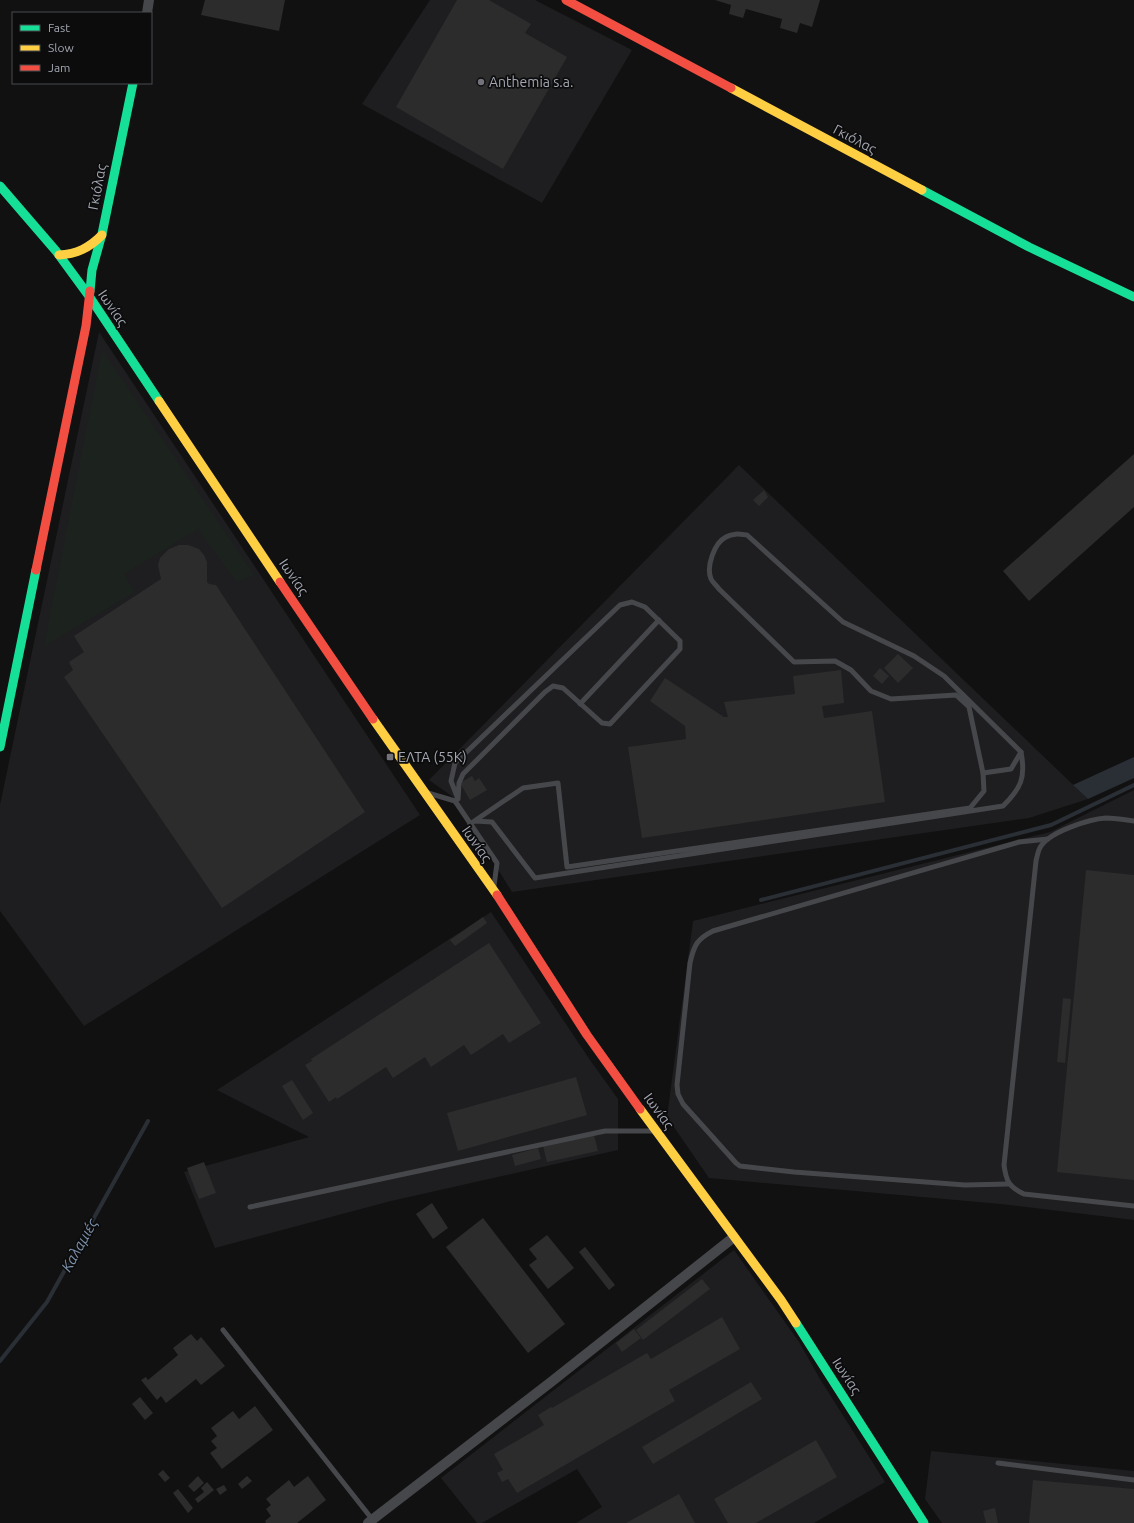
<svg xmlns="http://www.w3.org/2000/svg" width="1134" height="1523" font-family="Ubuntu,sans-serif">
<rect width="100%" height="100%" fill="#111112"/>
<!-- built -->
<g fill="#1e1e20">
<path d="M430 0H535L632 50 542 203 362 104Z"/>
<path d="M99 332 420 815 84 1026 0 911V805Z"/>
<path d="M739 465 1088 799 1029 818 512 892 453 797 429 780Z"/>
<path d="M1134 790V1220L1001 1204 709 1178 667 1117 693 921 1050 832Z"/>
<path d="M491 912 590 1060 618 1099V1150L391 1201 215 1248 184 1172 309 1137 217 1090Z"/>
<path d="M734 1250 799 1342 820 1379 885 1482 814 1523H576L602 1507 577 1469 482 1523H477L441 1478Z"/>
<path d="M931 1451 1134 1471V1523H942L925 1499Z"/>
</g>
<!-- green -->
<path fill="#1c221d" d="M102 350 254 575 237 582 198 529 124 574 135 592 44 646Z"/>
<!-- water -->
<path fill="#2a2f36" d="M1134 757V778L1088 799 1073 785Z"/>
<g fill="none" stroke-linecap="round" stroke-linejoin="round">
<!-- stream -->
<g stroke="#2a2f36" stroke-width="4">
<path d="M761 900 1051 825 1134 785"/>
<path d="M0 1361 47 1302 148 1121"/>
</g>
</g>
<!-- building -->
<g fill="#2c2c2d">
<path d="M205 0H285L279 31 201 15Z"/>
<path d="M457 0H489L531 24 525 33 567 57 503 169 396 107Z"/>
<path d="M715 0H820L812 27 800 23 797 33 780 28 782 19 746 9 743 18 729 14 731 5Z"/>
<path d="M1134 454V507L1029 601 1003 571Z"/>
<path d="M764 490 768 497 759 506 753 500Z"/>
<path d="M179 545H188L199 549 204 555 207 562V582L209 584 216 585 365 812 222 908 64 677 73 670 69 662 84 652 74 636 161 579 158 565 160 558 169 549Z"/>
<path d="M898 654 913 668 898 683 884 668Z"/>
<path d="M880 668 889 676 882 684 873 676Z"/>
<path d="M841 670 844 703 822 706 824 718 872 711 885 802 642 838 628 747 686 739 685 726 650 701 665 678 724 717H728L724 702 795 694 793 676Z"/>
<path d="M472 776 475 781 479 778 487 790 470 800 460 783Z"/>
<path d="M1086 870 1134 875V1180L1057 1172Z"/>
<path d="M483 917 487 923 455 946 450 940Z"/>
<path d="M489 943 541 1023 509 1043 503 1034 471 1055 464 1045 431 1067 425 1057 393 1078 386 1067 337 1099 336 1097 329 1102 305 1065 312 1061 311 1059Z"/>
<path d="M1063 998 1071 999 1065 1063 1057 1062Z"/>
<path d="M576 1077 587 1115 458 1151 447 1113Z"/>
<path d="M292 1080 313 1113 303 1120 282 1086Z"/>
<path d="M594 1135 598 1151 547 1162 543 1146Z"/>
<path d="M538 1148 541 1159 515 1166 512 1155Z"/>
<path d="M204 1162 216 1193 199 1199 187 1168Z"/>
<path d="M432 1203 448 1228 433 1239 416 1214Z"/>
<path d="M483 1218 565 1324 528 1353 446 1247Z"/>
<path d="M547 1235 574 1268 548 1289 529 1265 537 1259 529 1249Z"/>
<path d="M585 1247 615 1285 609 1290 579 1252Z"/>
<path d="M702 1279 710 1289 643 1340 636 1330Z"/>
<path d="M722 1317 740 1349 669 1390 675 1401 517 1493 508 1479 502 1482 497 1473 503 1470 494 1454 544 1425 538 1415 551 1407 552 1408 647 1353 651 1359Z"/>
<path d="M634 1329 641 1338 622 1352 616 1343Z"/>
<path d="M191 1334 197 1341 201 1337 225 1366 201 1385 196 1379 166 1403 161 1396 157 1400 141 1380 146 1377 148 1380 178 1355 173 1348Z"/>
<path d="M751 1382 762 1399 653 1464 642 1447Z"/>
<path d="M140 1397 153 1413 145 1420 132 1404Z"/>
<path d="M255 1406 273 1430 222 1469 210 1453 217 1448 211 1441 217 1436 211 1428 233 1411 239 1419Z"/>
<path d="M816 1440 837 1477 756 1523H728L714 1499Z"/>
<path d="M163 1470 170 1478 165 1482 158 1474Z"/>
<path d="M198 1476 204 1483 194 1492 188 1486Z"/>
<path d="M247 1476 252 1481 242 1489 238 1484Z"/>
<path d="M308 1476 326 1500 297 1523H266L265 1521 271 1516 266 1509 271 1505 266 1499 289 1480 294 1487Z"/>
<path d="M1033 1480 1134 1489V1523H1029Z"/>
<path d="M207 1482 214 1490 198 1503 195 1499 204 1492 201 1488Z"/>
<path d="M224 1485 227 1490 220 1495 216 1489Z"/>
<path d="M178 1489 193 1508 188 1513 173 1493Z"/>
<path d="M679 1494 695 1523H626Z"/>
<path d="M995 1508 998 1523H986L983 1511Z"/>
</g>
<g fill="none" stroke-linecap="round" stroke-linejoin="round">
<!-- lane -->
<g stroke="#46474a" stroke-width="5">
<path d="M580 704 659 620"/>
<path d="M983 773 1011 769 1021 752"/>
<path d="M428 793 455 801 497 863 494 886"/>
<path d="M455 801 458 799 459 783 463 774 545 692 553 686 563 688 602 723 610 724 680 649V641L645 607 632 602 620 605 455 763 451 781 458 799"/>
<path d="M1134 821C1125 820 1115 818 1106 818 1089 819 1050 832 1041 846 1038 850 1037 857 1036 861L1004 1165C1006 1181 1009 1187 1024 1194L1134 1206"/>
<path d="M470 824 523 788 558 783 567 867 970 808 984 791 983 773 969 707 956 695 891 699 871 691 851 670 835 661 794 662 719 589C717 586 713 583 711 579 706 567 714 543 726 537 733 533 739 534 747 535L843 622 914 656 944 676 1021 752C1026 778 1021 788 1003 806L535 878 492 822 475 821"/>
<path d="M1009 1184 965 1185 794 1172 740 1166 736 1163 683 1104 678 1094 677 1085 690 963C694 945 697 939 713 931L1019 842 1048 839"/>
<path d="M250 1207 605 1131H653"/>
<path d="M223 1330 372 1519"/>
<path d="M998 1463 1134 1480"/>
</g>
<!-- street -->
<g stroke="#46474a" stroke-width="10">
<path d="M147 13 149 0"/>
<path d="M368 1523 551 1382 734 1237"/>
</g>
<!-- fast -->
<g stroke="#16e098" stroke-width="9">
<path d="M0 186 56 251 89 296 159 401"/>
<path d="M922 190 1029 247 1134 297"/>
<path d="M90 291 92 270 102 234 133 83"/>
<path d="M0 747 36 570"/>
<path d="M796 1323 924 1523"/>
</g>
<!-- slow -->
<g stroke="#ffcf43" stroke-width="9">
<path d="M731 88 922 190"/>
<path d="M59 255C77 254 89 248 102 235"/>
<path d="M159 401 280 582"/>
<path d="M373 719 497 895"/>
<path d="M640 1109 781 1300 796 1323"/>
</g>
<!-- jam -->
<g stroke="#f24e42" stroke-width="9">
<path d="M566 0 731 88"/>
<path d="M36 570 86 326 90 291"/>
<path d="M280 582 373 719"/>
<path d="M497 895 587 1035 640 1109"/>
</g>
</g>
<!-- markers -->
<g fill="#71727a" stroke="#0c0c0d" stroke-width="1.5">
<circle cx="481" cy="82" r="4"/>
<rect x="386" y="753" width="8" height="8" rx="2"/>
</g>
<g text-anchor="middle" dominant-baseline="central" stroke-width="3.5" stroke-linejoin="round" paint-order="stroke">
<!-- poi labels -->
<g font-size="14" fill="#a4a7b2" stroke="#0c0c0d" text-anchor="start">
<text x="489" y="82">Anthemia s.a.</text>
<text x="398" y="757">ΕΛΤΑ (55Κ)</text>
</g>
<!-- street labels -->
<g font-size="14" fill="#a4a7b2" stroke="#0c0c0d">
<text transform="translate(855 139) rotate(28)">Γκιόλας</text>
<text transform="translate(97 187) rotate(-79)">Γκιόλας</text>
<text transform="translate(113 308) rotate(56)">Ιωνίας</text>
<text transform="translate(294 577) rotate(56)">Ιωνίας</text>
<text transform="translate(477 844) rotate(55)">Ιωνίας</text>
<text transform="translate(659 1111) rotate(54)">Ιωνίας</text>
<text transform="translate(847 1376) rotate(57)">Ιωνίας</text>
</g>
<!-- water labels -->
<g font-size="15" font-style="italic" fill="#7d92aa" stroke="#0c0c0d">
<text transform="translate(79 1245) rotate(-61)">Καλαμιές</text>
</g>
</g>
<!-- legend -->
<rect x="12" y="12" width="140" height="72" fill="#0c0c0d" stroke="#494a4f"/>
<rect x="20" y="25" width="20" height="6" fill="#16e098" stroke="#494a4f"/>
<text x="48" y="32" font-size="12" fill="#a4a7b2">Fast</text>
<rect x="20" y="45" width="20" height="6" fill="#ffcf43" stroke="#494a4f"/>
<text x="48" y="52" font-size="12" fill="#a4a7b2">Slow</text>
<rect x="20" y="65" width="20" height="6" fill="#f24e42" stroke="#494a4f"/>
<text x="48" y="72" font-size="12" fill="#a4a7b2">Jam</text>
</svg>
